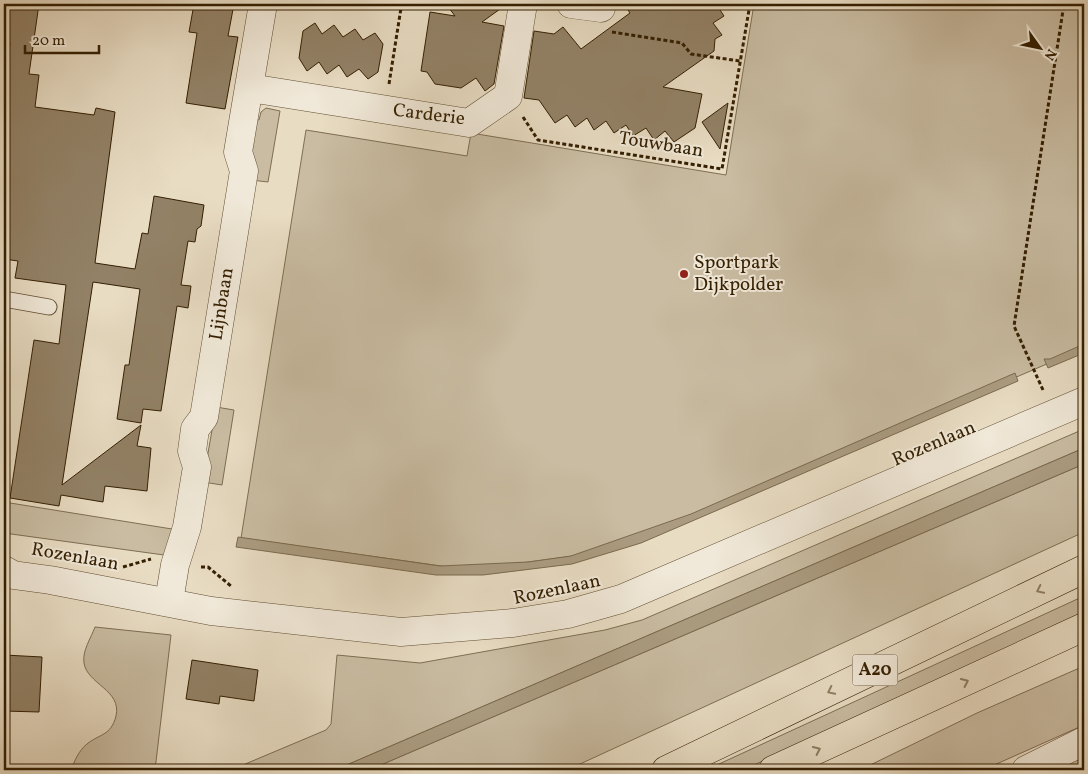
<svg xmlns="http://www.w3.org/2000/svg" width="1088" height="774" font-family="Vollkorn,serif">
<rect width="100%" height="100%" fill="#e8dcc3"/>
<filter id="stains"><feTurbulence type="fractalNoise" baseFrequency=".004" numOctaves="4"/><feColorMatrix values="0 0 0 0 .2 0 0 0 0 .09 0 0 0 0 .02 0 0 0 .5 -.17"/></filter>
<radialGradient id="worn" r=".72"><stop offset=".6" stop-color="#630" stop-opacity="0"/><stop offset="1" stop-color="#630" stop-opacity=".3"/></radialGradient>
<!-- green -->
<g fill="#c9bca2" stroke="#7e6e52">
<path d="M754 4H1084V348L677 523 595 553 470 570 241 538 306 130 467 156 471 133 726 175Z"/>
<path d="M266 108 280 111 268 182 251 180 247 151 252 119 259 120 261 112Z"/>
<path d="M216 407 234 410 222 485 203 482Z"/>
<path d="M1084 429V448L335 770H231L326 730 331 724 337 655 420 663 605 630 642 620Z"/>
<path d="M1084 464V532L567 770H369Z"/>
<path d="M4 502 172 529 169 548 164 555 4 533Z"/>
<path d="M1084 596V614L743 770H706Z"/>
<path d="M95 627 171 635 155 770H71C74 762 79 750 87 744 99 734 111 736 116 716 122 690 87 684 84 663 82 651 91 638 95 627Z"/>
<path d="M1084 666V725L983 770H860L977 713Z"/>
<path d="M1084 757V770H1052Z"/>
</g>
<!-- water -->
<g fill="#ab9c81" stroke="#7b6a4e">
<path d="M1084 344V353L1048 368 1044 359H1050Z"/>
<path d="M1015 373 1018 381 641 543 572 564 483 575H436L236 547 238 537 440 566 528 562 571 556 691 514Z"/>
<path d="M1084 448V464L369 770H335Z"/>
</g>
<!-- building -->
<g fill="#928166" stroke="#341f01">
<path d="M4 4H39L29 74 39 75 35 107 94 115 96 108 115 112 95 263 135 269 142 233 148 234 154 196 204 205 201 226 197 229 195 242 188 241 181 285 191 286 188 308 177 306 161 411 143 409 141 423 117 419 125 365H129L140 289 93 282 62 485 141 425 137 446 151 448 147 491 105 486 103 502 61 495 59 506 10 498 34 340 59 344 66 285 15 278 18 261 4 259V85L10 43 4 42Z"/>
<path d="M194 4H234L228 36 238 37 225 109 186 103 197 33 189 32Z"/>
<path d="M446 4H507L482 22 504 26 494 84 485 91 476 78 461 88 435 84 427 72 421 71 430 12 455 16Z"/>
<path d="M624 4H716L724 16 713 23 722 35 715 39 714 51 663 87 702 94 695 128 674 142 665 131 654 140 646 128 633 136 626 125 614 133 606 121 594 130 587 118 575 127 567 115 555 123 539 100 524 98 534 31 554 34 563 27 581 49 630 13Z"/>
<path d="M315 23 322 34 334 25 343 37 355 29 363 40 375 33 383 44 378 72 368 79 359 69 347 77 339 65 327 74 319 62 307 71 299 58 303 31Z"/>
<path d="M728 103 720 149 702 122Z"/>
<path d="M4 655 42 657 39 712 4 711Z"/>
<path d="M192 660 258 670 254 701 220 696 219 704 186 699Z"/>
</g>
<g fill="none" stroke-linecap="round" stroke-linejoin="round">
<!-- service casing -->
<g stroke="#614e32" stroke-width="17">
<path id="service" d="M4 299 49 307"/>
</g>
<!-- minor casing -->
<g stroke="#614e32" stroke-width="29">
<g id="minor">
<path d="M571 4 601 8 602 4"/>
<path d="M250 88 469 123 508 96 523 4"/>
<path d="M169 601 175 565 187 527 197 467 192 451 195 429 204 417 244 171 238 152 263 4"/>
<path d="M1026 770 1084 741"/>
</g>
</g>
<!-- tertiary casing -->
<g stroke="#614e32" stroke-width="29">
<path id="tertiary" d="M4 570 13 575 50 580 211 611 401 632 513 623 568 614 621 599 1084 401"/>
</g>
<!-- motorway casing -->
<g stroke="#341f01" stroke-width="29">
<g id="motorway">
<path d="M666 770 1084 569"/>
<path d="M773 770 1084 627"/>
</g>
</g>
<!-- path -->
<g stroke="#341f01" stroke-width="3" stroke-dasharray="4 2.5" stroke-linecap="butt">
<path d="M612 32 682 43 691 54 740 61"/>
<path d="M389 84 401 8 398 4"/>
<path d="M523 117 538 140 722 169 750 4"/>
<path d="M1043 390 1014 326 1064 4"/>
<path d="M123 567 151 559"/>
<path d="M201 567H208L231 586"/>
</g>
<!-- service -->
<use href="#service" stroke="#f0e8d8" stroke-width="15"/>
<!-- minor -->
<use href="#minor" stroke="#f0e8d8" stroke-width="28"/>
<!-- tertiary -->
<use href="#tertiary" stroke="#f0e8d8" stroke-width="28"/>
<!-- motorway -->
<use href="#motorway" stroke="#e8dcc3" stroke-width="28"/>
</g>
<!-- one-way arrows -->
<defs><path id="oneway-chevron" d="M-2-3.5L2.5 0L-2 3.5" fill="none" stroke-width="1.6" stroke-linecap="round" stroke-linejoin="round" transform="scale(1.25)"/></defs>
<g stroke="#8e7e62">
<use href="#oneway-chevron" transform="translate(1040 590) rotate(154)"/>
<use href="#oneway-chevron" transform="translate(965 682) rotate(-25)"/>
<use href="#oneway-chevron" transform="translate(831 691) rotate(154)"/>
<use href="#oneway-chevron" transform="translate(817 750) rotate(-25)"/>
</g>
<!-- markers -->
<circle fill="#8f2418" stroke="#f0e8d8" stroke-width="2" cx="684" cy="274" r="5"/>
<g text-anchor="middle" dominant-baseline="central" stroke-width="4" stroke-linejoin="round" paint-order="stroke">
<!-- shield labels -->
<rect fill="#f0e8d8" stroke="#6c5b42" stroke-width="1" x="852.5" y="654.5" width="45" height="31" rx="4"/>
<g font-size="18" font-weight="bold" fill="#341f01">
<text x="875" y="670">A20</text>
</g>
<!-- street labels -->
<g font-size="19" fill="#341f01" stroke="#f0e8d8">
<text transform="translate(429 115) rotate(7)">Carderie</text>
<text transform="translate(661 145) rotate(9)">Touwbaan</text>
<text transform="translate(222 304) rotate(-81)">Lijnbaan</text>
<text transform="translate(934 444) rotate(-23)">Rozenlaan</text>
<text transform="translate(75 557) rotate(10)">Rozenlaan</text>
<text transform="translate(557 590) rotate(-12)">Rozenlaan</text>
</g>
<!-- poi labels -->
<g font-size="19" fill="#341f01" stroke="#f0e8d8" text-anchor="start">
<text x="694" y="263">Sportpark<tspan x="694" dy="22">Dijkpolder</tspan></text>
</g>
</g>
<!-- margin -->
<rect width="1088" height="774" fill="none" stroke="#e8dcc3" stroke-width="20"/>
<rect x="5" y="5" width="1078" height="764" fill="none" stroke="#341f01" stroke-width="2.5"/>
<rect x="10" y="10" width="1068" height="754" fill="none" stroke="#341f01"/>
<!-- north arrow -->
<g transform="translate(1040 48) rotate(123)" stroke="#f0e8d8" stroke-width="4" paint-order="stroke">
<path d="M0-4L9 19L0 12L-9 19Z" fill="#341f01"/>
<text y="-8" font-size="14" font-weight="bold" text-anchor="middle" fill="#341f01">N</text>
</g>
<!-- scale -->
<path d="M25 45v8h74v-8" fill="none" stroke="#341f01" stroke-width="2.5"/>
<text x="32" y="45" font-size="15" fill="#341f01" stroke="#f0e8d8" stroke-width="4" paint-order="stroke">20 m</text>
<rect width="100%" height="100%" filter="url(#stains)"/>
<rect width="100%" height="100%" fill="url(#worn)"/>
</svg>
